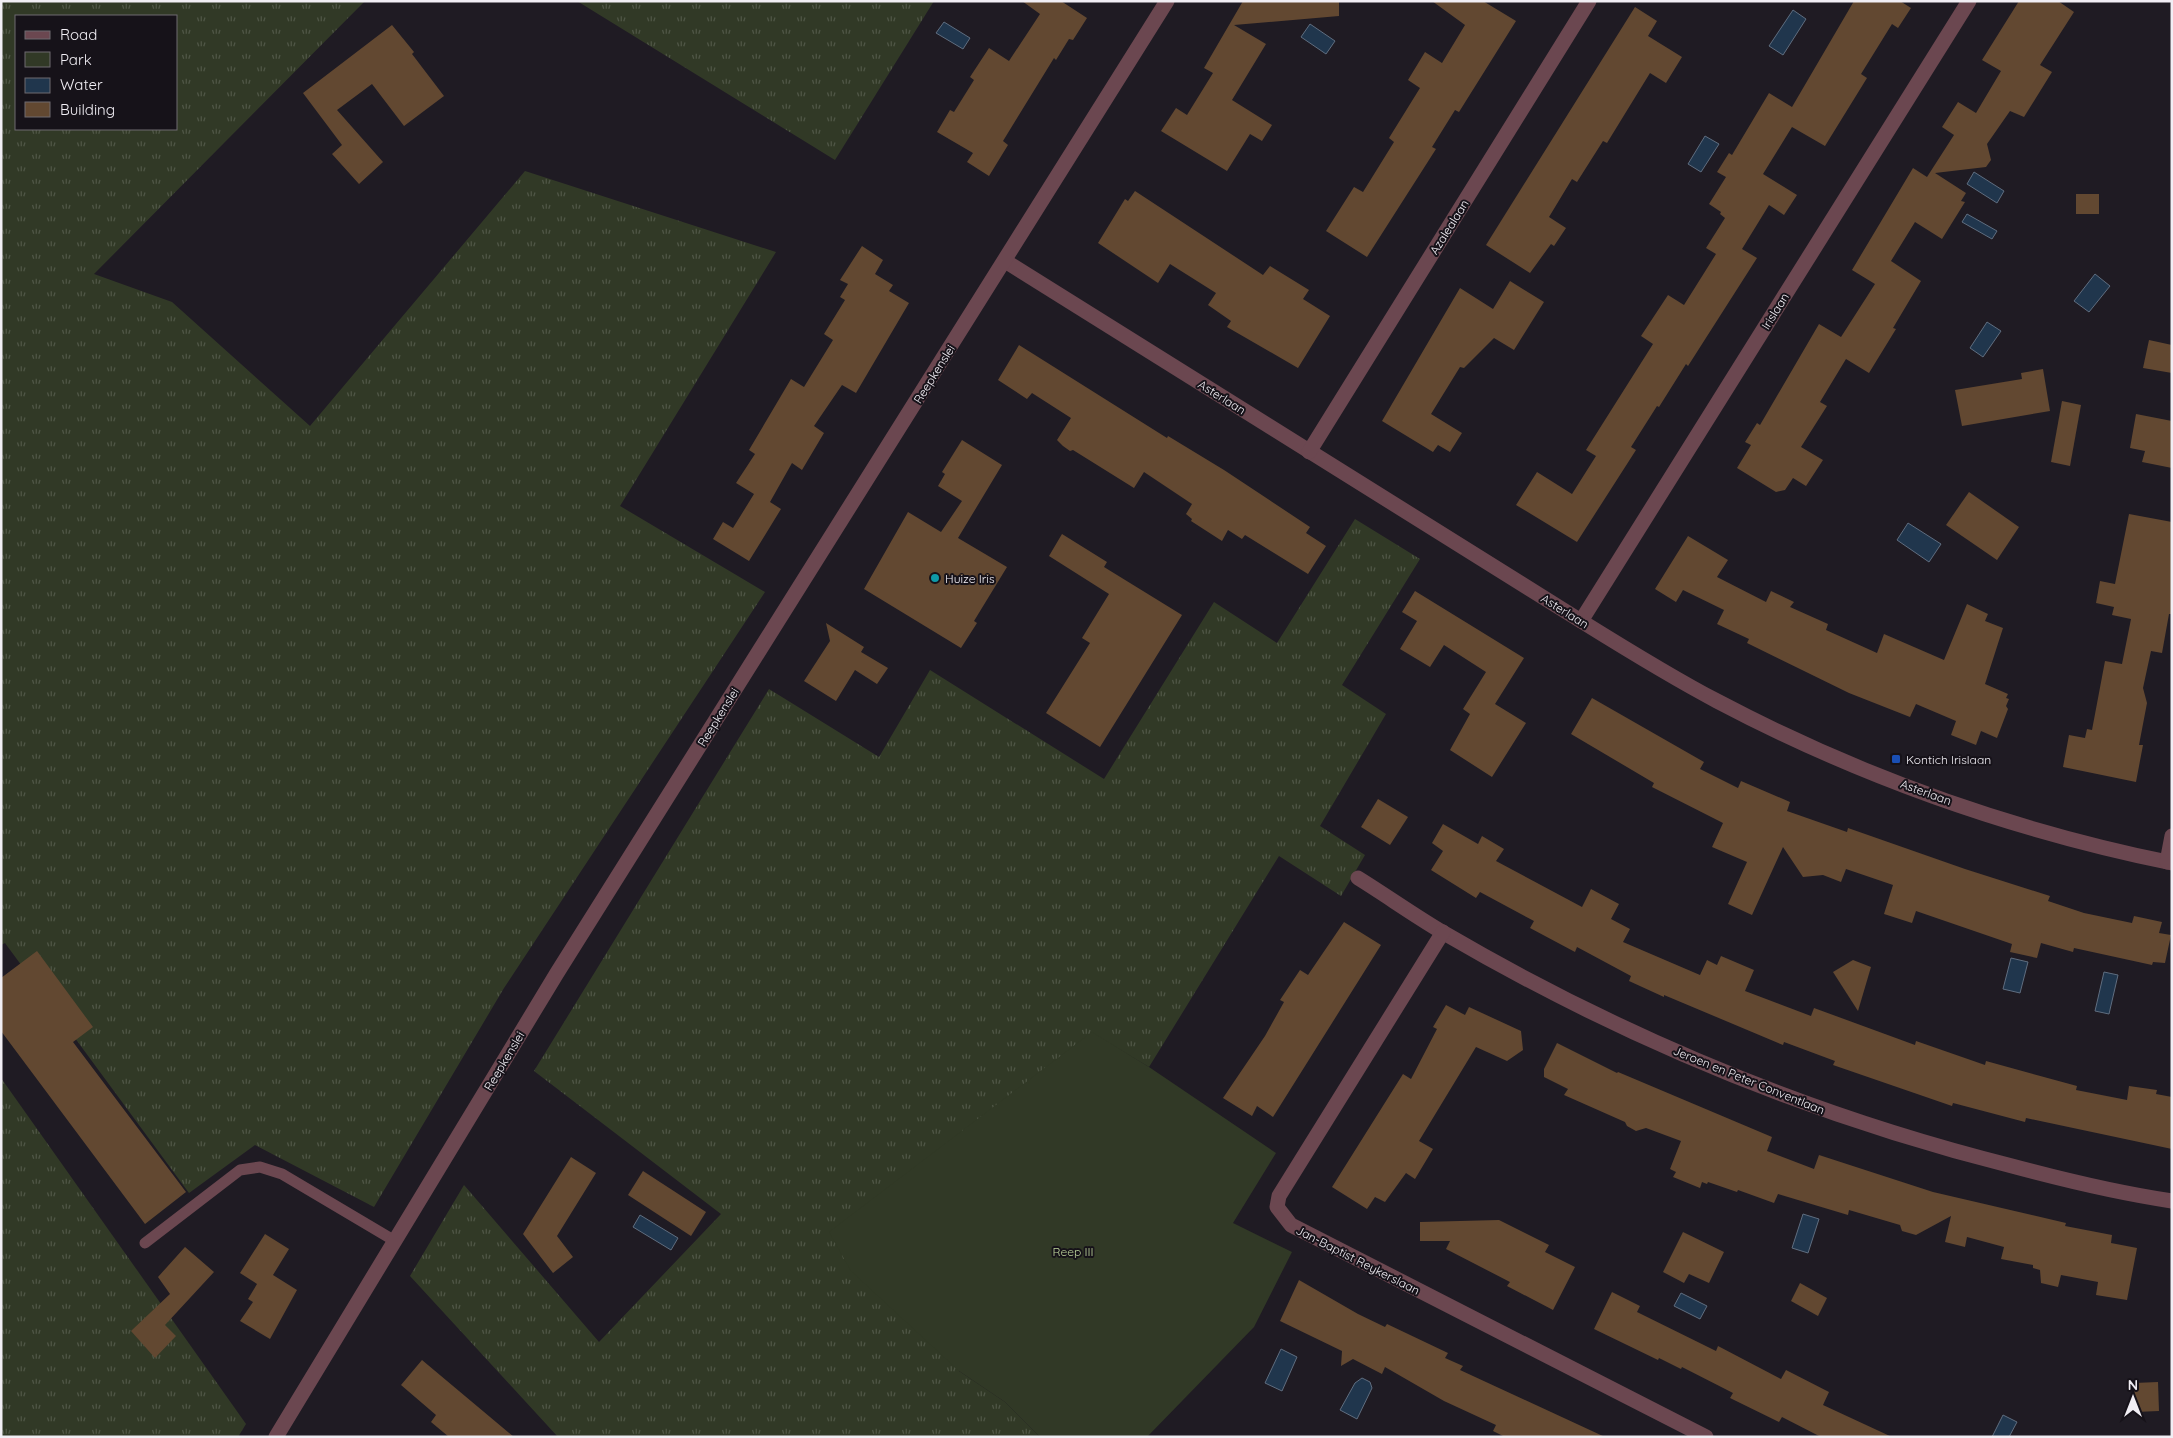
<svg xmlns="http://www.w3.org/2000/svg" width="2173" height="1438" font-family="Quicksand,sans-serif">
<defs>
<pattern id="grass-tufts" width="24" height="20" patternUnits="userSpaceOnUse" patternTransform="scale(1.25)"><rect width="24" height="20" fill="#313926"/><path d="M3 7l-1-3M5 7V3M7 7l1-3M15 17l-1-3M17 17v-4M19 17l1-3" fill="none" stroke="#4f5646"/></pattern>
</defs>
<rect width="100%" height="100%" fill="#1f1b23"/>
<!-- grass -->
<g fill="url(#grass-tufts)" fill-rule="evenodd">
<path d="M1 1H365L94 274 172 302 310 426 525 171 776 252 620 506 765 592 504 988 374 1207 255 1145 189 1193 5 943 1 945ZM16 16H176V129H16Z"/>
<path d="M577 1H934L835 160Z"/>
<path d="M1355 519 1420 559 1342 685 1386 714 1320 826 1365 855 1341 896 1279 856 1149 1067 1092 1033 959 1371 1005 1402 1040 1437H558L410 1276 464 1185 599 1342 721 1214 534 1071 769 689 879 757 930 670 1104 779 1214 602 1277 643Z"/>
<path d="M1 1078 246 1424 238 1437H1Z"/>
</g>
<!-- park -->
<path fill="#313926" d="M1092 1032 1149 1067 1276 1153 1233 1223 1292 1252 1254 1327 1147 1437H1040L1005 1402 959 1371 851 1271 829 1232Z"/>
<!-- water -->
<g fill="#20364d" stroke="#5f6d7f">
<path d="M1793 10 1806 19 1783 55 1769 46Z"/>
<path d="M944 22 970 38 963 49 936 33Z"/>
<path d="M1310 24 1335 41 1326 54 1301 37Z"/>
<path d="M1705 136 1719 144 1701 172 1688 164Z"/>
<path d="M1974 172 2004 191 1997 203 1967 184Z"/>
<path d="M1967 214 1997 231 1992 239 1962 222Z"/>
<path d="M2095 274 2110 286 2089 312 2074 301Z"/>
<path d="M1987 322 2001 331 1983 357 1970 348Z"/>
<path d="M1908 523 1941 544 1929 562 1897 540Z"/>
<path d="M2011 958 2028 962 2020 993 2003 989Z"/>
<path d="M2104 972 2118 975 2109 1014 2095 1011Z"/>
<path d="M1803 1214 1819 1219 1808 1253 1792 1248Z"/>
<path d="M640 1215 678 1238 671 1250 633 1227Z"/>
<path d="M1681 1293 1707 1306 1700 1319 1674 1306Z"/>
<path d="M1281 1349 1297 1357 1282 1391 1265 1383Z"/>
<path d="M1362 1378 1370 1382 1372 1388 1357 1419 1340 1410 1355 1383Z"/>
<path d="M2003 1415 2017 1422 2009 1437H1992Z"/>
</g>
<!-- building -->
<g fill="#624831">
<path d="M1022 1H1061L1087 18 1073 40 1069 39 1056 60 1054 58 1003 141 1008 145 989 176 967 162 973 153 937 132 950 110 954 112 974 80 970 77 989 48 1009 61 1040 14Z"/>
<path d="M1243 1H1339V16L1234 25 1266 44 1232 100 1272 125 1262 141 1250 134 1227 171 1161 131 1176 108 1187 115 1213 73 1204 68Z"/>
<path d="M1432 1H1483L1516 21 1459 112 1455 110 1432 147 1436 149 1367 257 1326 231 1354 187 1363 192 1394 142 1389 138 1420 88 1408 80 1425 52 1442 63 1465 25Z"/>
<path d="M1854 1H1900L1911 8 1898 28 1892 24 1861 74 1867 78 1825 146 1792 127 1763 174 1797 195 1784 215 1769 205 1742 249 1757 258 1688 366 1686 364 1659 407 1657 406 1631 447 1636 450 1577 542 1516 505 1537 472 1572 494 1596 456 1586 450 1653 344 1641 336 1668 295 1684 305 1716 254 1706 248 1725 218 1720 214 1721 212 1709 204 1726 177 1717 172 1729 153 1732 155 1769 93 1792 107Z"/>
<path d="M2019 1H2058L2074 12 2040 65 2052 72 2024 117 2010 111 1987 144 1991 160 1986 167 1935 173 1966 193 1961 201 1965 202 1942 239 1915 222 1891 261 1921 281 1893 328 1896 329 1869 373 1846 359 1820 402 1827 406 1801 447 1823 460 1806 486 1793 478 1785 490 1776 492 1737 468 1751 445 1745 442 1757 423 1760 425 1819 324 1841 337 1875 284 1852 270 1913 168 1927 177 1954 135 1942 127 1958 102 1976 113 2001 71 1982 60Z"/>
<path d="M1635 7 1657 21 1648 36 1682 57 1666 83 1650 73 1607 143 1603 141 1577 182 1572 179 1549 217 1566 228 1554 246 1551 244 1530 273 1486 245Z"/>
<path d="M392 25 414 52 412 54 444 96 404 126 372 84 337 110 383 162 359 184 332 154 342 145 303 93Z"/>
<path d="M1135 191 1263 275 1270 266 1309 290 1303 299 1330 316 1298 368 1227 327 1231 321 1208 305 1216 293 1170 264 1158 283 1098 243 1125 199 1128 201Z"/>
<rect x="2076" y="194" width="23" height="20"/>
<path d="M862 246 883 260 875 274 893 285 889 291 909 303 856 393 842 385 814 426 824 433 802 470 792 463 770 502 781 509 749 561 713 539 723 522 733 528 754 494 736 483 755 454 749 450 791 379 804 387 833 340 824 334 845 300 840 297 848 284 840 280Z"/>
<path d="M1510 281 1544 302 1514 350 1494 338 1464 368 1460 367 1431 414 1462 433 1450 452 1438 445 1433 452 1382 421 1460 288 1493 309Z"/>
<path d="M2149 340 2172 345V373L2143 368Z"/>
<path d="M1019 345 1167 438 1168 436 1224 470 1310 527 1306 533 1326 546 1308 574 1245 535 1242 539 1228 530 1222 541 1191 521 1192 519 1186 514 1192 504 1144 472 1134 488 1073 450 1070 451 1063 446 1057 440 1071 418 1032 393 1027 399 998 380Z"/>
<path d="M2043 369 2050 411 1962 426 1955 390 2022 379 2021 373Z"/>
<path d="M2062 401 2081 405 2070 466 2051 462Z"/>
<path d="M2136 414 2172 421V468L2142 462 2145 451 2130 448Z"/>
<path d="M962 440 1002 465 958 538 1007 567 974 621 977 623 961 648 864 589 908 512 941 532 962 501 938 486 945 474 942 472Z"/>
<path d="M1969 492 2019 527 1997 560 1946 525Z"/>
<path d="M2129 514 2172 522V614H2169L2162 653 2151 651 2143 688 2147 703 2139 745H2143L2136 782 2063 767 2069 735 2085 738 2087 729 2092 730 2105 661 2122 664 2131 619 2112 615 2114 607 2096 603 2100 581 2115 584Z"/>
<path d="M1062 534 1107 562 1104 567 1182 615 1100 747 1046 713 1090 643 1082 638 1109 594 1049 556Z"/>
<path d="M1688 536 1728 560 1717 577 1766 602 1771 591 1794 602 1790 607 1828 624 1826 630 1877 653 1884 634 1944 660 1967 604 1988 614 1985 621 2003 628 1985 684 2008 694 2006 698 2009 699 2006 706 2008 709 1997 738 1981 731 1976 745 1951 735 1956 721 1916 704 1910 717 1849 693 1747 643 1749 639 1717 624 1724 610 1683 590 1676 602 1655 589Z"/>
<path d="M1415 591 1524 658 1495 704 1526 723 1492 777 1450 750 1470 714 1463 709 1486 672 1444 645 1430 667 1400 649 1417 621 1402 612Z"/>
<path d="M826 623 864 647 861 652 888 668 877 684 855 670 836 701 804 681 830 641Z"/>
<path d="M1592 698 1704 762 1700 769 1738 788 1741 781 1790 802 1787 811 1847 832 1848 828 1965 869 2050 896 2048 901 2084 913 2132 923 2134 916 2162 922 2159 933 2171 935 2165 963 2153 962 2152 965 2074 948 2073 952 2041 943 2037 958 2010 952 2012 944 1916 911 1912 923 1884 914 1893 885 1846 869 1841 882 1823 875 1803 877 1783 847 1752 915 1728 904 1747 862 1712 847 1723 823 1652 787 1654 783 1571 734Z"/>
<path d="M1378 799 1408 817 1390 845 1361 827Z"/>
<path d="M1443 824 1478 844 1482 836 1504 849 1496 861 1582 907 1591 889 1619 904 1611 919 1630 929 1623 942 1700 975 1707 960 1717 965 1721 956 1754 970 1745 991 1811 1016 1814 1008 1915 1045 1916 1041 1985 1065 1986 1061 2077 1086 2076 1090 2127 1100 2129 1086 2157 1090 2156 1094 2172 1097V1149L2026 1118 2025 1122 1953 1103 1952 1106 1833 1065 1835 1061 1784 1042 1783 1045 1664 995V997L1629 981 1631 976 1577 947 1575 952 1530 928 1534 921 1480 892 1476 898 1431 870 1443 851 1432 843Z"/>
<path d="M1344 922 1381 945 1273 1117 1257 1106 1252 1116 1223 1098 1265 1036 1284 1002 1280 1000 1300 970 1308 975Z"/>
<path d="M37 951 93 1027 73 1042 186 1192 145 1224 1 1031V978Z"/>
<path d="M1853 960 1871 967 1858 1011 1833 972Z"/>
<path d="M1446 1005 1465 1015 1469 1007 1521 1031 1523 1050 1507 1061 1476 1047 1419 1141 1433 1149 1415 1179 1406 1173 1385 1202 1375 1197 1367 1209 1332 1187 1403 1074 1411 1079 1437 1029 1433 1027Z"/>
<path d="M1557 1043 1617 1073 1618 1072 1772 1137 1767 1151 1814 1169 1819 1155 1933 1192 2066 1223 2065 1226 2112 1235 2111 1243 2137 1248 2127 1300 2096 1295 2098 1282 2061 1275 2058 1287 2041 1283 2040 1270 2033 1268V1265L2001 1259 2004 1247 1967 1237 1965 1247 1945 1242 1951 1216 1916 1235 1902 1231 1900 1225 1849 1210 1848 1215 1778 1194 1774 1203 1738 1190 1737 1192 1708 1182 1707 1184 1702 1182 1700 1188 1673 1177 1676 1172 1670 1169 1681 1141 1646 1128 1636 1131 1627 1126 1625 1122 1564 1095 1568 1089 1544 1077V1069Z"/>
<path d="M571 1157 596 1173 557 1236 573 1257 553 1273 523 1234Z"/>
<path d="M643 1171 706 1212 691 1236 628 1195Z"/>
<path d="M1499 1220 1549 1245 1545 1252 1575 1267 1553 1310 1507 1286 1510 1282 1446 1249 1450 1241H1420V1222Z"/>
<path d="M1683 1232 1724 1252 1709 1283 1689 1274 1684 1283 1663 1272Z"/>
<path d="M265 1234 289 1249 273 1275 297 1290 270 1339 240 1321 253 1302 248 1299 257 1284 240 1273Z"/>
<path d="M185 1247 214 1272 165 1325 176 1336 155 1358 131 1331 170 1294 158 1277Z"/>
<path d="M1299 1280 1358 1314 1385 1327 1387 1324 1448 1353 1445 1358 1463 1366 1460 1370 1605 1437H1505L1493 1431 1496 1425 1444 1401 1385 1367 1382 1374 1353 1359 1341 1366 1342 1351 1280 1321Z"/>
<path d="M1800 1283 1827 1298 1818 1316 1791 1301Z"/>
<path d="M1612 1292 1640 1306 1637 1312 1716 1351 1718 1346 1781 1379 1786 1370 1829 1392 1823 1405 1892 1437H1821L1782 1417 1779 1422 1730 1398 1733 1393 1682 1367 1681 1369 1659 1358 1658 1360 1594 1329Z"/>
<path d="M422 1360 514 1437H449L431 1422 436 1415 401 1385Z"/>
<path d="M2158 1382 2159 1411 2135 1412 2134 1383Z"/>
</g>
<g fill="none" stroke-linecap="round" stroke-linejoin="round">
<!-- service -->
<path stroke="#6b4750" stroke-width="11" d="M145 1243 240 1170 260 1167 282 1174 395 1241"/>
<!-- minor -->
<g stroke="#6b4750" stroke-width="15">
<path d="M1005 261 1581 621C1626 649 1671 677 1717 701 1859 776 2015 831 2172 863"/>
<path d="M1309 452 1589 1"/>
<path d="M1581 621 1969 1"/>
<path d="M2167 862 2172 836"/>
<path d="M1358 878C1387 896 1415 916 1444 933 1622 1037 1812 1116 2012 1166 2064 1180 2118 1193 2172 1201"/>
<path d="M1443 932 1279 1196 1277 1207 1291 1225 1706 1437"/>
<path d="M276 1437 557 973 1167 1"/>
</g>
</g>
<!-- markers -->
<circle fill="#0f9aa8" stroke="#161219" stroke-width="2" cx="935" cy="578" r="5"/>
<rect fill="#1a4fb4" stroke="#161219" stroke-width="2" x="1891" y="754" width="10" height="10" rx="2.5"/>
<g text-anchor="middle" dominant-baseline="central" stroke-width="4" stroke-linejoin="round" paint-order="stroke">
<!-- street labels -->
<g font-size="12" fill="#f1eef4" stroke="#161219">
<text transform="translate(1449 227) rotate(-58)">Azalealaan</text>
<text transform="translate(1775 311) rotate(-58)">Irislaan</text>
<text transform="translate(934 374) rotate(-58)">Reepkenslei</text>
<text transform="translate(1222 397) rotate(32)">Asterlaan</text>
<text transform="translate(1565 611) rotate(32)">Asterlaan</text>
<text transform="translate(718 717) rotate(-58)">Reepkenslei</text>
<text transform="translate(1926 792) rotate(20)">Asterlaan</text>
<text transform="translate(504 1061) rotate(-59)">Reepkenslei</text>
<text transform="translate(1749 1080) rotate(22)">Jeroen en Peter Conventlaan</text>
<text transform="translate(1358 1260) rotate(27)">Jan-Baptist Reykerslaan</text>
</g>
<!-- poi labels -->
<g font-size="12" fill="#f1eef4" stroke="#161219" text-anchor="start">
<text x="945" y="578">Huize Iris</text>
<text x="1906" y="759">Kontich Irislaan</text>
</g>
<!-- park labels -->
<g font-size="12" fill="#bcd39a" stroke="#161219">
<text x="1073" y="1251">Reep III</text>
</g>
</g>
<!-- border -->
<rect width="2173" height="1438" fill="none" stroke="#f1eef4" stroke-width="5"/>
<!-- legend -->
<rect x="15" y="15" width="162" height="115" fill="#161219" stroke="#6e6a71"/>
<rect x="25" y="31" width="25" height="8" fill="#6b4750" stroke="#6e6a71"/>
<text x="60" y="40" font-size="15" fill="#f1eef4">Road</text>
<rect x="25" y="52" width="25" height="15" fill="#313926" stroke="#6e6a71"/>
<text x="60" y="65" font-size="15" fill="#f1eef4">Park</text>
<rect x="25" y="78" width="25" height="15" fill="#20364d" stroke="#6e6a71"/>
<text x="60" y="90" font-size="15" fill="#f1eef4">Water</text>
<rect x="25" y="102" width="25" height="15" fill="#624831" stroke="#6e6a71"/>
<text x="60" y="115" font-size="15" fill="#f1eef4">Building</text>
<!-- north arrow -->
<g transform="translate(2133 1398)" stroke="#161219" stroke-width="4" paint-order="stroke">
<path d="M0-4L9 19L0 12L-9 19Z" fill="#f1eef4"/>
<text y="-8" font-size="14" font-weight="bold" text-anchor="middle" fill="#f1eef4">N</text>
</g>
</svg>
